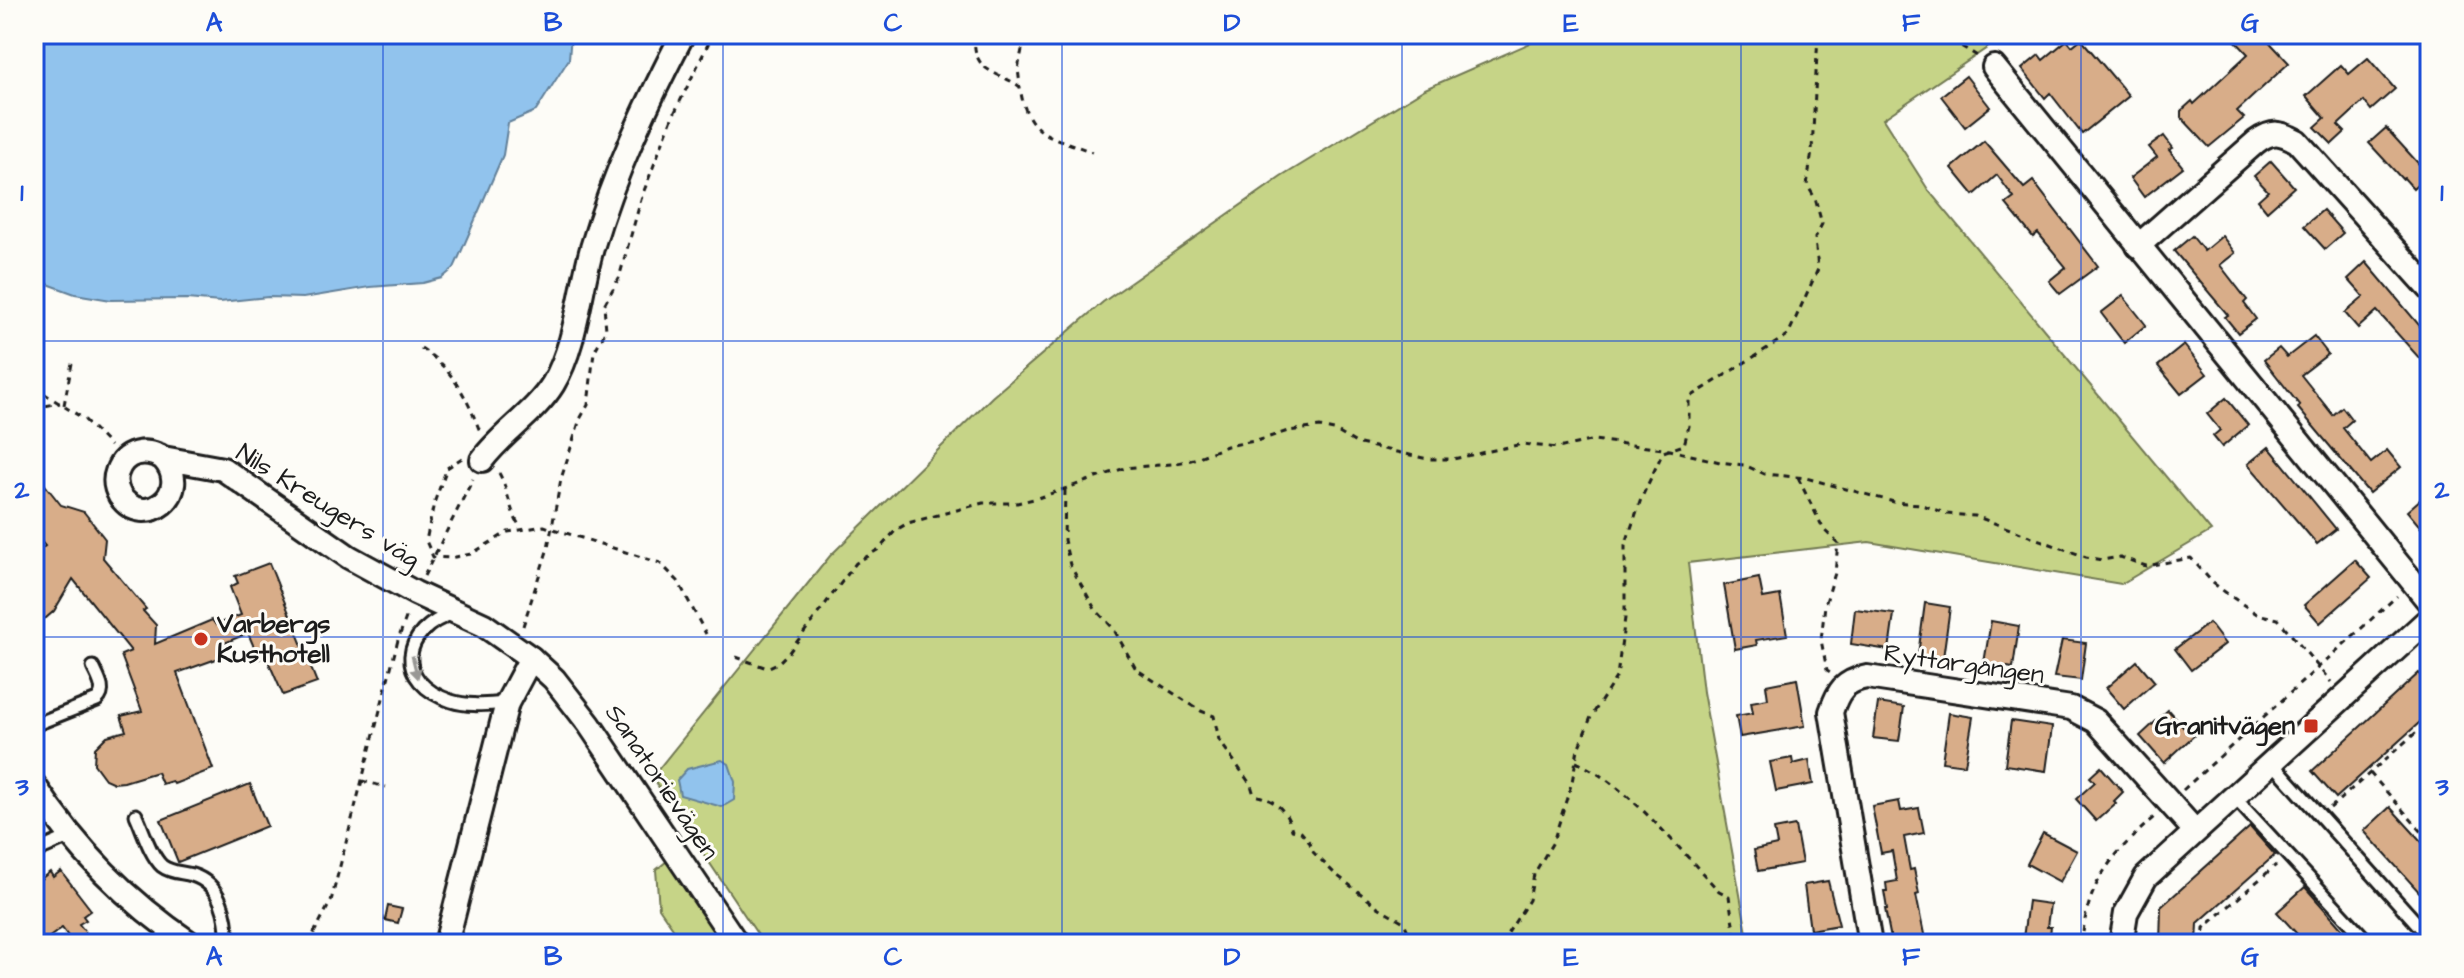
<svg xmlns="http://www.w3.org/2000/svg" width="2464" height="978" font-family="'Architects Daughter',sans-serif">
<rect width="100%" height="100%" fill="#fdfcf7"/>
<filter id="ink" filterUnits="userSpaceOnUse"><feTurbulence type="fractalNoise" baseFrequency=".0125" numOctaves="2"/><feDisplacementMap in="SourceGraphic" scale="16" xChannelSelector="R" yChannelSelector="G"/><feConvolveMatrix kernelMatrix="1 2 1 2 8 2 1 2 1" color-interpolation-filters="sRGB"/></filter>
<g filter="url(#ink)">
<!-- green -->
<g fill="#c6d487" stroke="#717852" stroke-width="2">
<path d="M1551 34H2018L1993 44 1883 119 1929 191 2211 531 2121 584 1869 542 1688 563 1703 692 1749 944H764L652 777 830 556 992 397 1103 302 1281 177 1425 89Z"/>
<path d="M667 861 722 944H684L659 908 656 870Z"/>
</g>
<!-- water -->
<g fill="#91c3ed" stroke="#628099" stroke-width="2">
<path d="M34 34H571L569 59 536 111 508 123 503 155 458 259 454 268 442 278 423 283 370 287 303 298 268 297 220 302 187 299 111 300 75 294 34 279Z"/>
<path d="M722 760 729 764 735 782 734 800 722 807 680 795 677 780 687 769Z"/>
</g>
<!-- building -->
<g fill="#d8ad89" stroke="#1c1c1c" stroke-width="2">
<path d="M2229 34H2262L2289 63 2237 111 2244 118 2209 147 2181 117V111L2192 101 2194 104 2248 54Z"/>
<path d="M2081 39 2129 96 2082 134 2050 93 2045 98 2022 69 2039 55 2043 60 2067 40 2072 46Z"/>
<path d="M2368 58 2395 89 2371 110 2364 101 2338 125 2345 132 2332 144 2315 127 2325 118 2306 96 2341 65 2349 74Z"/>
<path d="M1966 76 1990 107 1965 127 1941 96Z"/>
<path d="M2386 128 2428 174 2413 188 2404 178 2402 179 2369 143Z"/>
<path d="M2164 136 2173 148 2169 150 2183 167 2144 197 2130 178 2157 157 2149 147Z"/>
<path d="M1984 141 2024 188 2033 181 2098 266 2060 294 2049 281 2066 267 2038 233 2033 237 2006 204 2014 198 1997 175 1974 195 1952 168Z"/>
<path d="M2271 161 2294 187 2267 211 2258 200 2268 191 2254 176Z"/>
<path d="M2323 210 2343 233 2325 249 2304 226Z"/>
<path d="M2192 236 2204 251 2222 236 2235 253 2220 265 2247 300 2244 303 2256 319 2238 333 2225 317 2228 315 2174 251Z"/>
<path d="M2366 262 2430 338V351L2420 359 2377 311 2358 328 2345 313 2364 297 2348 279Z"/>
<path d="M2123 296 2146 325 2124 343 2101 313Z"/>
<path d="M2314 336 2328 354 2301 375 2333 415 2342 407 2352 420 2343 428 2371 463 2387 450 2401 467 2369 493 2298 408 2300 406 2264 360 2279 348 2287 357Z"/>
<path d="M2184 345 2207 374 2181 394 2158 366Z"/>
<path d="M2226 398 2248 425 2222 447 2213 436 2220 430 2207 414Z"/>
<path d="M2269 447 2336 529 2317 544 2248 464Z"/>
<path d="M34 471 61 505 84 512 105 539 103 558 146 609 143 611 156 625 155 644 212 620 216 625 241 615 230 587 238 583 235 576 269 563 317 683 283 695 266 656 259 659 248 633 222 644 225 651 218 654 219 658 177 673 213 769 174 784 172 781 162 784 157 772 124 782 114 783 105 779 94 764 95 748 107 736 126 731 121 716 142 711 121 655 131 651 73 579 54 611 46 618 34 621V554L45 546 34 533Z"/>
<path d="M2430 491V523L2422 529 2407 511Z"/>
<path d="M2355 560 2371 578 2320 623 2304 605Z"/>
<path d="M1759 578 1763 598 1780 595 1787 635 1756 640 1757 645 1735 649 1724 585Z"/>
<path d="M1925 603 1950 607 1943 658 1918 655Z"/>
<path d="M1855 609 1894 614 1889 650 1851 644Z"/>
<path d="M1991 621 2019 626 2013 668 1984 663Z"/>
<path d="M2209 623 2225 644 2191 670 2175 649Z"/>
<path d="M2062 640 2086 643 2081 680 2054 677Z"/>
<path d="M2137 661 2155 682 2124 709 2106 688Z"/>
<path d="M2419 673 2430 685V713L2336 798 2312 771Z"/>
<path d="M1797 679 1805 726 1740 737 1736 716 1753 713 1751 702 1768 699 1766 685Z"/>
<path d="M1878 703 1904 707 1899 741 1873 738Z"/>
<path d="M2168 710 2183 727 2189 722 2198 732 2164 763 2140 736Z"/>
<path d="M1949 713 1973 717 1965 765 1942 762Z"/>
<path d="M2011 721 2052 727 2046 771 2005 765Z"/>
<path d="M1792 758 1793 764 1809 760 1813 784 1776 791 1770 762Z"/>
<path d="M2101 767 2123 792 2114 801 2116 803 2096 821 2076 799 2095 782 2090 777Z"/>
<path d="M250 784 267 826 178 862 161 820Z"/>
<path d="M1899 801 1901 811 1919 808 1924 833 1904 837 1910 870 1914 869 1919 894 1916 895 1926 944H1892L1885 909H1887L1884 891H1887L1886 883 1897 881 1892 851 1881 853 1872 806Z"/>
<path d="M2390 807 2430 851V904L2364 831Z"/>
<path d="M1795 826 1802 863 1758 871 1754 850 1777 845 1774 830Z"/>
<path d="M2250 827 2275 855 2198 923 2197 944H2160L2161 907Z"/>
<path d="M2043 833 2077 851 2060 882 2027 864Z"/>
<path d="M61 871 91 910 83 916 86 920 79 924 86 933 73 943 62 928 40 944H34V884L50 872 53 877Z"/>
<path d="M1828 881 1839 925 1810 930 1804 885Z"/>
<path d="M2305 887 2355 944H2306L2277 912Z"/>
<path d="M2028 901 2050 904 2047 927H2051L2049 942 2023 938Z"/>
<path d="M388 906 402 909 398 923 385 920Z"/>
</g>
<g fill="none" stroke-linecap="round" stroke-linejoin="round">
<!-- lane casing -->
<g stroke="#1c1c1c" stroke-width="17">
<g id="lane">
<path d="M454 613C400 630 394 682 451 701 469 707 489 704 507 703"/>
<path d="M34 725 97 700C107 691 98 678 93 667"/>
<path d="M2271 761 2430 938"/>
<path d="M2234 797 2370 944"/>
<path d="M136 815C143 830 150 855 162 866 171 873 182 872 192 875 222 884 227 917 228 944"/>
<path d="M34 852 71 836"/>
</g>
</g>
<!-- street casing -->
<g stroke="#1c1c1c" stroke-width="28">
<g id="street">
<path d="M1994 67 2430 603"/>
<path d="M2138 246 2256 142C2273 130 2280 132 2297 141L2430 289"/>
<path d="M163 458C195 493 144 531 120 496 116 489 114 480 117 472 124 451 146 448 163 458L223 469 349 557 415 593 484 625 531 658"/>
<path d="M482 460C503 432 535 413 553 384 576 346 580 290 592 248 614 173 647 103 683 34"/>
<path d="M34 785C75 848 128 902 191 944"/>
<path d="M446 944 507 703 531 658 554 679 589 724 737 944"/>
<path d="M1870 944 1831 712C1838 691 1844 681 1867 677L2071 708 2096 721 2195 831"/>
<path d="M2121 944 2126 913 2146 877 2430 618"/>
</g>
</g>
<!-- path -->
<g stroke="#1c1c1c" stroke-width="3" stroke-dasharray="6 6" stroke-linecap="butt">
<path d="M974 34C975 41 974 47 976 53 981 74 1006 75 1020 87 1027 137 1050 135 1092 152"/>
<path d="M1007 34 1023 45 1018 69 1020 85"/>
<path d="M1941 34 1979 57"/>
<path d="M421 348C454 370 467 398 481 434"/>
<path d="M34 387 84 419 110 446"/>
<path d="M64 405 72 363"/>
<path d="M34 408 60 403"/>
<path d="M462 458 447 468 434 503 426 541 433 557 450 558 471 554 508 532 544 526 660 563 678 581 706 634"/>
<path d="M499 473C509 491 509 511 521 528"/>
<path d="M1798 478 1824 530 1838 543 1835 573 1825 605 1821 640 1827 670 1832 673"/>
<path d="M1065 490 1064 540 1070 565 1095 609 1113 628 1136 669 1201 711 1214 716 1219 740 1251 785 1254 795C1274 799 1287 810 1292 830L1301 832 1310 843 1313 852 1334 873 1378 907 1404 922 1413 944"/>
<path d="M424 576 473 479"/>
<path d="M523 626 548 548 561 479 580 419 588 405 594 352 606 330 604 305 619 278 642 196 672 118 713 34"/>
<path d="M736 657 767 668 778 663 790 651 856 563 879 549 896 530 908 523 983 503H1017L1038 498 1125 468 1172 464 1191 460 1227 446 1260 440 1288 431 1320 427 1334 430 1356 443 1428 459H1453L1522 444 1558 448 1594 440 1670 450 1720 462 1744 465 1765 474 1806 478 1894 502 1920 504 1947 514 1975 516 2086 557 2102 560 2120 557 2146 566 2191 558 2213 583 2229 595 2257 614 2278 619 2331 682"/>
<path d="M1576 762C1627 784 1680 850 1719 891L1729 896 1736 944"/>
<path d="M2370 773 2430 841"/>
<path d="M362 781 386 787"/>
<path d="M2183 790 2397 596"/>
<path d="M2330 808 2420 729 2430 727"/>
<path d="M308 944 331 901 398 640 408 612"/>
<path d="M1506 944 1504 939 1529 900 1534 874 1553 842 1572 782 1578 749 1591 717 1617 676 1625 618V546L1641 499 1663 452 1684 445 1689 426V398L1788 335 1818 269 1815 238 1822 224 1815 198 1807 185 1812 151 1818 34"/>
<path d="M2082 944C2086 883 2111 856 2154 817"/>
<path d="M2203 944 2204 928 2276 865"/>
</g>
<!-- lane -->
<use href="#lane" stroke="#fdfcf7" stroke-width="11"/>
<!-- street -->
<use href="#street" stroke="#fdfcf7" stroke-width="22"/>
</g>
<!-- one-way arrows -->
<defs><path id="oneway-solid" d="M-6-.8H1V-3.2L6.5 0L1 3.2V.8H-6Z" transform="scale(2)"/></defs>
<use fill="#989794" href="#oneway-solid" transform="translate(415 667) rotate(76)"/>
</g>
<!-- grid -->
<path fill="none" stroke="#1d4ed8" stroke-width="2" stroke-opacity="0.55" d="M383 34V944M723 34V944M1062 34V944M1402 34V944M1741 34V944M2081 34V944M34 341H2430M34 637H2430"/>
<!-- markers -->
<g fill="#c8321e" stroke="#fdfcf7" stroke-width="3">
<circle cx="201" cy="639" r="8"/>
<rect x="2303" y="718" width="16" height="16" rx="4"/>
</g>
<g text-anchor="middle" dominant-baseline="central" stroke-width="6" stroke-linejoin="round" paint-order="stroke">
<!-- street labels -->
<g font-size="26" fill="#1c1c1c" stroke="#fdfcf7">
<text transform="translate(328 506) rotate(32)">Nils Kreugers väg</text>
<text transform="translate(1964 664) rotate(8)">Ryttargången</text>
<text transform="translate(662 782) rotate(56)">Sanatorievägen</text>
</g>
<!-- poi labels -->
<g font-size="26" font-weight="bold" fill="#1c1c1c" stroke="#fdfcf7" text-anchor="start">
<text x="217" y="624">Varbergs<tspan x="217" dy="30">Kusthotell</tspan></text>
<text x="2295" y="726" text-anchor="end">Granitvägen</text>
</g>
</g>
<!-- margin -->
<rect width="2464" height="978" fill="none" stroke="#fdfcf7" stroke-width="88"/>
<rect x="44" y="44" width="2376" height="890" fill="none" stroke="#1d4ed8" stroke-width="3"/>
<g font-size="26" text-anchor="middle" font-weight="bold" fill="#1d4ed8">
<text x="214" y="31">A</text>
<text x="553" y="31">B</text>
<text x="893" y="31">C</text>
<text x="1232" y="31">D</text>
<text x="1571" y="31">E</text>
<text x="1911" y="31">F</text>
<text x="2250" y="31">G</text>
<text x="22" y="201">1</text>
<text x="2442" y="201">1</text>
<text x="22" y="498">2</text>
<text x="2442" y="498">2</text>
<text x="22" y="795">3</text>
<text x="2442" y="795">3</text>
<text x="214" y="965">A</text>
<text x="553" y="965">B</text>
<text x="893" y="965">C</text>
<text x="1232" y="965">D</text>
<text x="1571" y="965">E</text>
<text x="1911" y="965">F</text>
<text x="2250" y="965">G</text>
</g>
</svg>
